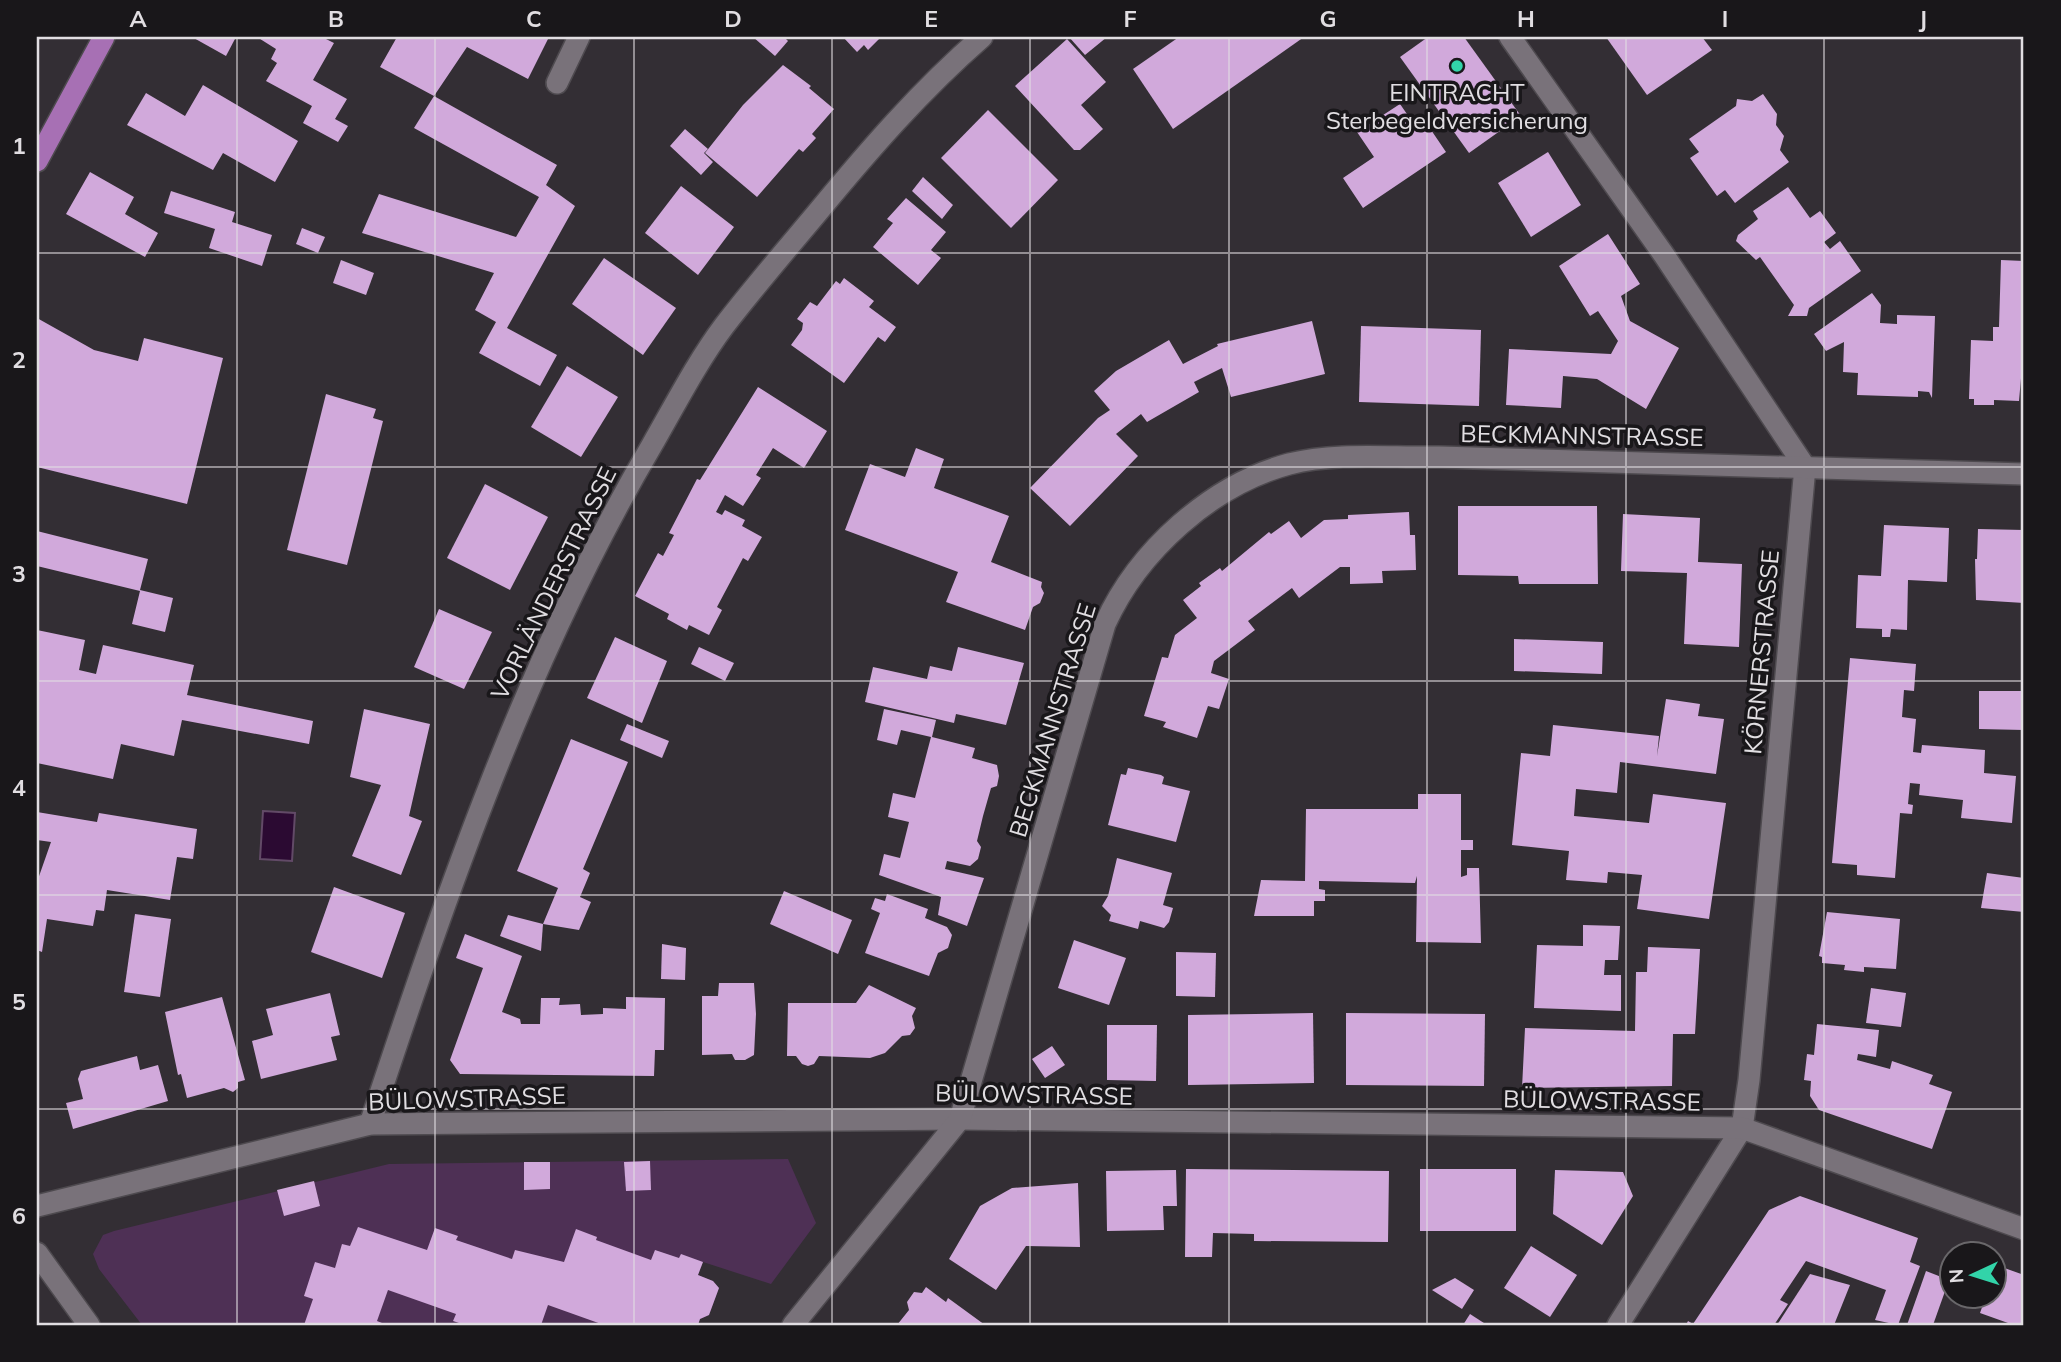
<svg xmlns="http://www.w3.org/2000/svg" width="2061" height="1362" font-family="Mulish,sans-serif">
<rect width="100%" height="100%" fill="#332e34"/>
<!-- green -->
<path fill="#4e3055" d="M788 1159 816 1223 771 1284 703 1262 698 1275 713 1281 719 1288 709 1315 700 1319 697 1325H142L99 1269 93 1254 103 1235 114 1231 389 1164Z"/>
<!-- water -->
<path fill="#2b0a32" stroke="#624a67" stroke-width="2" d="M263 811 295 813 292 861 260 859Z"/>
<!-- building -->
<g fill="#d1a9db">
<path d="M192 37H236L226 56Z"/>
<path d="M257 37H322L334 43 313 80 347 99 335 119 348 126 338 142 303 123 312 106 266 81 277 63 271 59 276 49Z"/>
<path d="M397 37H549L528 79 467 47 434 96 380 67Z"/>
<path d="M753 37H784L788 41 775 56Z"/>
<path d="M843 37H881L868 50 864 45 857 52Z"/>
<path d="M1069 37H1107L1085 55Z"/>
<path d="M1179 37H1304L1173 129 1133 69Z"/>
<path d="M1428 37H1464L1521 116 1469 153 1400 57Z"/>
<path d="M1606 37H1702L1712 50 1647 95Z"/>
<path d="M1067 39 1106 82 1081 105 1103 129 1080 150H1074L1015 86Z"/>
<path d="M783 65 811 86 809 88 834 109 812 134 816 138 803 152 799 149 757 197 705 153 743 105Z"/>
<path d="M203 85 298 141 275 182 223 153 213 170 127 125 146 93 185 116Z"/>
<path d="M1763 94 1777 114 1776 125 1784 136 1780 150 1789 162 1735 203 1725 190 1717 196 1690 158 1699 152 1689 139 1736 106 1737 99 1752 101Z"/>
<path d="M434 96 557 165 546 185 575 206 507 328 557 355 540 386 479 353 496 322 475 310 494 273 362 233 379 194 516 237 539 197 414 128Z"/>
<path d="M1400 104 1418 130 1427 124 1446 152 1363 208 1343 178 1374 157 1357 132Z"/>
<path d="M988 110 1058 180 1011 228 941 158Z"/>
<path d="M685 129 708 149 704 153 713 162 701 175 670 146Z"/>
<path d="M1548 152 1581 205 1531 237 1498 183Z"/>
<path d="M90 172 134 197 125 214 158 233 145 257 66 214Z"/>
<path d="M923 177 953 205 942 219 912 191Z"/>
<path d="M681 186 734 227 698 275 645 233Z"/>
<path d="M1788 187 1810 218 1820 211 1836 233 1824 242 1830 249 1840 241 1861 271 1809 308 1807 316H1788L1794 305 1760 257 1756 260 1736 241 1738 235 1758 219 1753 211Z"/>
<path d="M171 191 235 212 232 222 272 235 262 266 209 248 215 229 164 213Z"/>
<path d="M906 198 946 232 931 250 941 258 918 285 873 247 893 223 887 219Z"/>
<path d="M302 228 325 237 318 253 296 244Z"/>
<path d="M1608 234 1640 284 1621 296 1630 321 1679 348 1646 409 1597 379 1563 376 1561 408 1506 405 1509 349 1611 354 1618 341 1598 311 1590 316 1559 266Z"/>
<path d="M604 258 676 308 643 355 572 304Z"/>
<path d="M341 260 374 273 366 295 333 283Z"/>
<path d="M2001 260 2024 261V344L2019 401 1994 400V405H1974V399H1969L1971 340 1993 341V327H1999Z"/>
<path d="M844 278 874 301 869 307 896 327 885 342 878 337 844 383 791 345 802 330 803 323 797 319 810 302 817 306 836 281 840 284Z"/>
<path d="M1872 293 1881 305 1880 323 1897 324V315L1935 316 1932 398 1929 392 1918 391V397L1857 395 1858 373 1843 372 1844 342 1826 351 1814 334Z"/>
<path d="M37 318 94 350 138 361 144 338 223 358 187 504 37 467Z"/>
<path d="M1312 321 1325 374 1231 397 1222 368 1194 382 1199 392 1147 422 1141 414 1116 434 1138 456 1070 526 1030 488 1098 418 1110 410 1094 391 1116 371 1169 340 1183 364 1218 346 1217 344Z"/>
<path d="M1361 326 1481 330 1479 406 1359 402Z"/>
<path d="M567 366 618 397 581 457 531 427Z"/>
<path d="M758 387 827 431 804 468 773 448 756 475 761 478 743 506 725 495 716 512 722 515 725 510 745 520 742 526 762 537 748 561 743 558 717 607 722 610 709 635 689 625 687 630 667 619 669 614 635 596 658 553 663 556 674 535 669 533 697 479 700 480Z"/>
<path d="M326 394 376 409 373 418 383 421 347 565 287 550Z"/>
<path d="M916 448 944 459 934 488 1009 516 991 562 1042 582 1041 587 1044 593 1040 603 1033 607 1025 630 946 602 958 572 845 530 870 464 905 477Z"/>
<path d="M485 484 548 517 510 590 447 558Z"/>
<path d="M1458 506H1597L1598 584H1519L1518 576 1458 575Z"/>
<path d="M1409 512 1410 535H1415L1416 570 1382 571 1383 583 1350 584V567H1340L1299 598 1292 588 1248 621 1255 630 1214 661 1211 673 1229 679 1219 709 1208 706 1197 738 1163 727 1166 722 1144 716 1162 657 1168 658 1175 635 1197 618 1183 600 1201 586 1199 583 1220 568 1222 571 1269 532 1271 534 1289 521 1301 538 1324 520 1348 519V515Z"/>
<path d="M1623 514 1700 518 1698 562 1742 564 1739 647 1684 644 1687 573 1621 571Z"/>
<path d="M1884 525 1949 528 1947 582 1908 580 1907 630 1891 629 1890 637H1882V629L1856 628 1858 575 1881 576Z"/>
<path d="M1978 529 2024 530V603L1976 600 1975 559H1977Z"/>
<path d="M37 531 148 559 140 590 173 598 165 632 132 624 140 591 37 566Z"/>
<path d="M439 609 492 632 464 689 414 667Z"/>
<path d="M37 630 85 640 79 670 96 674 103 645 194 665 187 695 313 721 309 744 182 720 174 756 121 744 113 779 37 763Z"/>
<path d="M615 637 667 661 642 723 587 698Z"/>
<path d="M1514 639 1603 642 1602 674 1514 671Z"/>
<path d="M699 647 734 663 725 681 691 664Z"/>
<path d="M958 647 1024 663 1006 725 956 714 954 723 865 702 873 667 927 679 930 666 952 671Z"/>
<path d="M1850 658 1916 664 1914 691 1904 690 1902 717 1916 719 1913 752 1921 753 1922 745 1985 750 1984 773 2016 776 2012 823 1961 818 1963 800 1919 795 1920 784 1910 783 1908 804 1913 805 1912 814 1900 813 1895 878 1857 875V865L1832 863Z"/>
<path d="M1979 691H2024V730L1979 729Z"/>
<path d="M1666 699 1700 704 1698 716 1724 719 1716 774 1620 762 1617 793 1576 789 1574 816 1649 823 1653 794 1726 803 1709 919 1637 909 1642 875 1608 872 1607 883 1566 880 1569 851 1512 845 1521 753 1550 756 1553 725 1659 736 1657 756Z"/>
<path d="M364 709 430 724 409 816 422 821 401 875 352 856 381 785 350 777Z"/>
<path d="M884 709 936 720 932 737 975 748 972 758 997 765 999 776 997 786 991 788 983 816 977 841 981 847 978 859 970 866 947 861 945 869 984 878 967 926 938 915 941 897 879 875 884 854 900 858 909 822 888 817 893 793 915 798 931 737 901 730 897 745 877 740Z"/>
<path d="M627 724 669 741 662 758 620 740Z"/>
<path d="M571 739 628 762 583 869 590 873 580 897 591 902 579 930 543 924 558 888 517 871Z"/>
<path d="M1128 768 1161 775 1164 777 1162 784 1190 791 1176 842 1108 825 1121 774 1126 775Z"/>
<path d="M1418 794H1461V840H1473V850H1461V877L1467 875V868H1479L1481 943 1416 942 1417 876 1415 883 1319 881V889L1325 890V901H1314V916H1254L1261 880 1305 881 1306 809H1418Z"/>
<path d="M37 812 97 822 99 813 197 829 193 859 177 857 170 900 107 890 104 911 96 910 93 926 47 919 42 952 37 950V882L51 842 37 840Z"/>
<path d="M1117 858 1172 873 1163 905 1173 908 1169 922 1164 928 1140 921 1138 929 1109 921 1111 915 1102 906 1108 896Z"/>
<path d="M1987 873 2024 878V912L1981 908Z"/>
<path d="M334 887 405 913 382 978 311 952Z"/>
<path d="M784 891 852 920 838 954 770 924Z"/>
<path d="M887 894 928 909 925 918 947 927 952 935 948 948 938 953 929 976 865 953 880 913 871 909 875 898 885 901Z"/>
<path d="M1827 912 1900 919 1896 969 1864 967V972L1844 970 1845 965 1822 963V957L1819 956Z"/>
<path d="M135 914 171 919 160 997 124 992Z"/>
<path d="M508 915 543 924 541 951 500 936Z"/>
<path d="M1583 925 1620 926 1618 960H1605L1604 975H1621V1011L1534 1008 1537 945 1583 946Z"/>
<path d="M465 934 522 956 502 1012 520 1019 521 1024H540L541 998H560L559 1005 580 1004 581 1015 603 1014V1008L626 1009V997L665 998 664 1050H655L654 1076 460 1074 450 1060 483 968 456 958Z"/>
<path d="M1074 940 1126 958 1109 1005 1058 988Z"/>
<path d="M662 944 686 948 685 980 661 979Z"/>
<path d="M1648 947 1700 949 1695 1034H1673L1672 1086 1522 1088 1525 1028 1635 1031 1636 972H1647Z"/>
<path d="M1176 952 1216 953 1215 997 1176 996Z"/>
<path d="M719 983H754L756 1014 754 1055 745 1060H735L732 1054 702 1055V996H718Z"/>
<path d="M869 985 916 1008 912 1016 915 1028 910 1035 902 1036 885 1053 870 1058 819 1056 814 1064 808 1066 802 1064 796 1056H787L788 1003H856Z"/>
<path d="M1871 988 1906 993 1901 1027 1866 1023Z"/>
<path d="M330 993 340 1035 331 1037 337 1060 261 1079 252 1041 273 1035 266 1009Z"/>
<path d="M222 997 245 1080 238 1082V1088L233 1092 224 1088 187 1098 181 1074 178 1075 165 1012Z"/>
<path d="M1313 1013 1314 1083 1188 1085V1015Z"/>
<path d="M1346 1013 1485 1014 1484 1086 1346 1085Z"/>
<path d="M1817 1024 1879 1030 1876 1057 1858 1054 1857 1060 1890 1069 1892 1061 1933 1075 1929 1084 1952 1092 1932 1149 1819 1110 1810 1096 1811 1081 1804 1080 1807 1054 1814 1055Z"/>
<path d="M1107 1025H1157L1156 1081 1107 1080Z"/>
<path d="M1052 1046 1065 1065 1045 1078 1032 1059Z"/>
<path d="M137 1056 140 1070 158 1065 168 1101 73 1129 66 1103 83 1099 78 1079 81 1071Z"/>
<path d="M650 1161 651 1190 626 1191 624 1162Z"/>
<path d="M524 1162H550V1189L524 1190Z"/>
<path d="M1186 1169 1389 1171 1388 1242 1254 1241V1234L1213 1233 1212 1257H1185Z"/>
<rect x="1420" y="1169" width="96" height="62"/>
<path d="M1176 1170 1177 1206H1163L1164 1230 1107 1231 1106 1171Z"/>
<path d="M1555 1170 1623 1172 1633 1196 1602 1245 1553 1214Z"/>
<path d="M314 1181 320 1206 284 1216 277 1190Z"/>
<path d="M1078 1183 1080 1247 1026 1246 996 1290 949 1259 980 1206 1012 1188Z"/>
<path d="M1800 1196 1918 1238 1910 1262 1920 1266 1898 1325 1875 1320 1886 1290 1806 1261 1780 1300 1788 1304 1774 1325 1765 1323 1764 1325H1686L1688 1321 1693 1324 1769 1210Z"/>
<path d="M358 1227 427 1250 435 1228 458 1236 456 1240 512 1259 515 1250 564 1262 576 1229 597 1237 596 1240 651 1260 655 1250 679 1258 681 1254 703 1262 698 1275 713 1281 719 1288 709 1315 700 1319 698 1325H604L548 1305 541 1325H465L453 1321 456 1314 388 1290 377 1321 387 1325H304L313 1299 304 1296 315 1262 335 1268 342 1244 350 1246Z"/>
<path d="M1531 1246 1577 1275 1550 1317 1504 1288Z"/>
<path d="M1996 1265 2024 1275V1325H2007L2008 1323 1980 1313 1986 1296H1994Z"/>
<path d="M1926 1271 1949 1280 1933 1325H1907Z"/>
<path d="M1810 1274 1850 1285 1834 1325H1777Z"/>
<path d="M1455 1278 1474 1290 1462 1309 1432 1290Z"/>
<path d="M926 1287 946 1302 948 1298 985 1325H897L909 1310 907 1302 914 1292 922 1293Z"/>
<path d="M1470 1314 1487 1325H1463Z"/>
</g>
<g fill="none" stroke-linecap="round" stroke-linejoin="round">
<!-- service casing -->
<g stroke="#4e4a4f" stroke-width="24">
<path id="service" d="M557 83 579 37"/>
</g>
<!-- minor casing -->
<g stroke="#4e4a4f" stroke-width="24">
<g id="minor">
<path d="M1510 37 1664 255 1805 467 1749 1080 1742 1128 1618 1325"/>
<path d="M370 1124C447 892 527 657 652 445 675 405 697 362 724 326 754 287 786 250 817 213 869 150 920 91 982 37"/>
<path d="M37 1206 370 1124 960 1119 1422 1124 1742 1128 2024 1229"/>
<path d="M37 1253 89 1325"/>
<path d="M793 1325 960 1119 1105 624C1138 551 1211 485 1289 464 1337 452 1390 458 1439 457L2024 474"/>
</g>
</g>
<!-- primary casing -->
<g stroke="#4e4a4f" stroke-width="24">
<path id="primary" d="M37 161 104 37"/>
</g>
<!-- service -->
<use href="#service" stroke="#79727a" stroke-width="21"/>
<!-- minor -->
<use href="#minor" stroke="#79727a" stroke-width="21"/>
<!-- primary -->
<use href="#primary" stroke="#a770b4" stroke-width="21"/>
</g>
<!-- grid -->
<path fill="none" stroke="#e1dee2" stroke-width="2" stroke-opacity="0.55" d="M237 37V1325M435 37V1325M634 37V1325M832 37V1325M1030 37V1325M1229 37V1325M1427 37V1325M1626 37V1325M1824 37V1325M37 253H2024M37 467H2024M37 681H2024M37 895H2024M37 1109H2024"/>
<!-- markers -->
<circle fill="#32d4a9" stroke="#19171a" stroke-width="2.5" cx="1457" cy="66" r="7"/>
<g text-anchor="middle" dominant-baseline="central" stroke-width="7" stroke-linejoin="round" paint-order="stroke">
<!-- poi labels -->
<g font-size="24" fill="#e1dee2" stroke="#19171a">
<text x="1457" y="92">EINTRACHT<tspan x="1457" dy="28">Sterbegeldversicherung</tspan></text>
</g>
<!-- street labels -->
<g font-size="24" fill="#e1dee2" stroke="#19171a">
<text transform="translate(1582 435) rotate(1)">BECKMANNSTRASSE</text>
<text transform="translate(553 583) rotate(-64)">VORLÄNDERSTRASSE</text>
<text transform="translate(1761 652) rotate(-85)">KÖRNERSTRASSE</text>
<text transform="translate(1052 720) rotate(-73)">BECKMANNSTRASSE</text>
<text transform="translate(1034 1094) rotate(1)">BÜLOWSTRASSE</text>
<text transform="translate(467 1098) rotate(-2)">BÜLOWSTRASSE</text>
<text transform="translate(1602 1100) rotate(1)">BÜLOWSTRASSE</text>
</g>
</g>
<!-- border -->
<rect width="2061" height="1362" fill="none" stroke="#19171a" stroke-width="77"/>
<!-- north arrow -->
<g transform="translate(1973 1275) rotate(266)"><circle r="33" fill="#19171a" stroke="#69676a" stroke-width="2"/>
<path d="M0-5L12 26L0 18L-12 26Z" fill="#32d4a9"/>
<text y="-10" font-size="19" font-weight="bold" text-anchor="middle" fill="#e1dee2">N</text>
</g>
<rect x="38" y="38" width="1984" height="1286" fill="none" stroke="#e1dee2" stroke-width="2.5"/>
<g font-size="23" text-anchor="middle" font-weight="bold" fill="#e1dee2">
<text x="138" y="27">A</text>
<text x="336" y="27">B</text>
<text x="534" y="27">C</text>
<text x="733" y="27">D</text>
<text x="931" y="27">E</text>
<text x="1130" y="27">F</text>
<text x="1328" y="27">G</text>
<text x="1526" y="27">H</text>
<text x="1725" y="27">I</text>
<text x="1923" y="27">J</text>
<text x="19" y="154">1</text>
<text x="19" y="368">2</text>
<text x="19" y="582">3</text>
<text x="19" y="796">4</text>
<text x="19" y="1010">5</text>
<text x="19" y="1224">6</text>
</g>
</svg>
